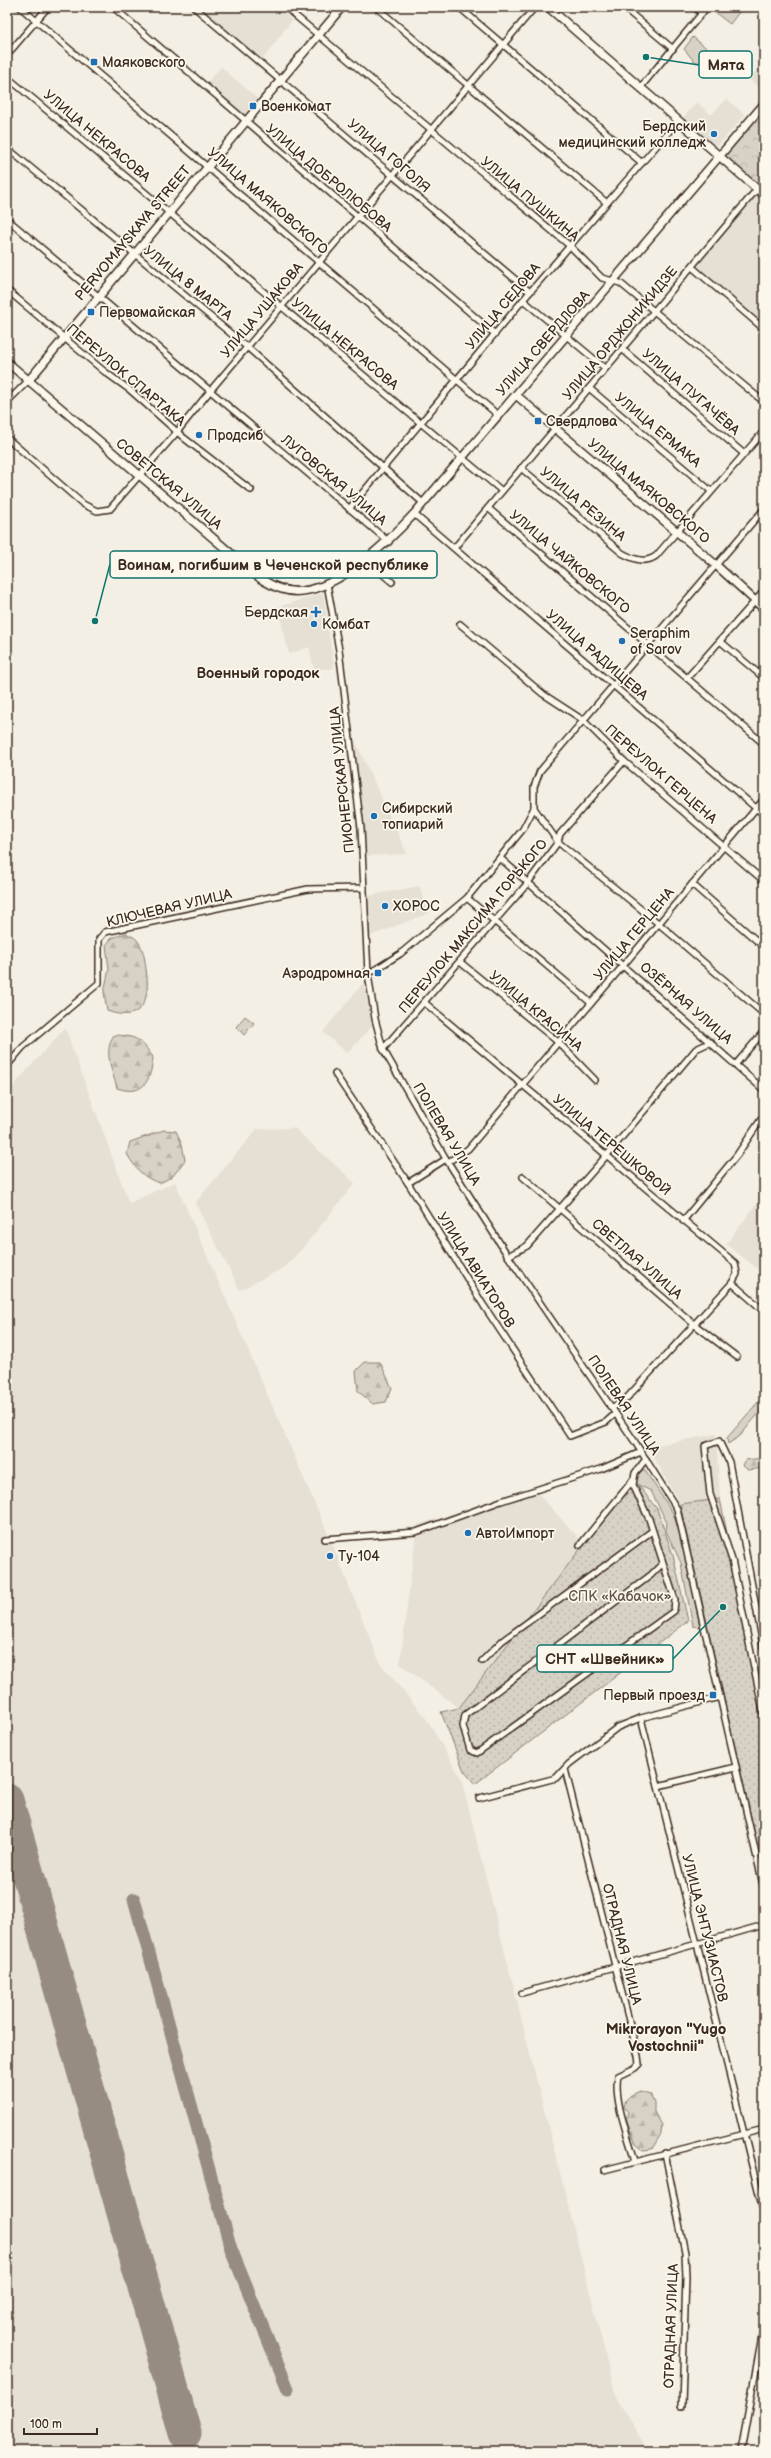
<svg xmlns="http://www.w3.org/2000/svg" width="771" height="2458" font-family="'Balsamiq Sans',sans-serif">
<defs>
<pattern id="forest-firs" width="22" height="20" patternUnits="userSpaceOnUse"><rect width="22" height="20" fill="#d8d1c6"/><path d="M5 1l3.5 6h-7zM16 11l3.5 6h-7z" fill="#bab4aa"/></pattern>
<pattern id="park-crowns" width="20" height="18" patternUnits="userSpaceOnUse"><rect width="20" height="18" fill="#d8d1c6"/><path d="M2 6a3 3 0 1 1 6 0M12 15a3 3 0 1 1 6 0" fill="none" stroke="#bab4aa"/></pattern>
<pattern id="garden-dots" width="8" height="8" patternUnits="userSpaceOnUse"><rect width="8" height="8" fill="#d8d1c6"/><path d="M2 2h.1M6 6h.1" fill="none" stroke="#bab4aa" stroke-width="1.8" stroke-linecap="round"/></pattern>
</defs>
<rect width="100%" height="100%" fill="#f3efe4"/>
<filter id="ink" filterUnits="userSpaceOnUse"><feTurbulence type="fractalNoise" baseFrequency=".025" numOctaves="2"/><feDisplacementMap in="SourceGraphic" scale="8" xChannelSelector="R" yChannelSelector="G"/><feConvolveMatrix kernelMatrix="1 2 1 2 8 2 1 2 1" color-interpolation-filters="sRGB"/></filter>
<g filter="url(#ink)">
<!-- built -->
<g fill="#e5dfd4">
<path d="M194 7H277L292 20 261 62Z"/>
<path d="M764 61V91L749 79Z"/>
<path d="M221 67 258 99 243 117 205 85Z"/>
<path d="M727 99 745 115 716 148 681 120 697 102 711 115Z"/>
<path d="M754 191 764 201V328L693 265Z"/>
<path d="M323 593 334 668 314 670 309 647 289 654 278 607Z"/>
<path d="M354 738 407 854 367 856Z"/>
<path d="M419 886 429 913 368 937V896Z"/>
<path d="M364 982 372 1026 347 1053 323 1032Z"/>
<path d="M65 1028 129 1203 175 1182 328 1534 380 1663 428 1721 461 1778 616 2397 648 2451H7V1093Z"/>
<path d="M294 1128 355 1183 302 1249 283 1268 240 1290 195 1203 257 1129Z"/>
<path d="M764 1194V1274L726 1244Z"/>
<path d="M716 1434 720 1499 680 1504 648 1447Z"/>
<path d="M533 1488 584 1544 459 1708 400 1664 417 1525Z"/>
</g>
<!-- grass -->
<g fill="#d8d1c6" stroke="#8a7e72">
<path d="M716 7H743L730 24 713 11Z"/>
<path d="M693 37 717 57 710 65 694 61 684 49Z"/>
<path d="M644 1469 673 1513 685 1551 700 1627 693 1626 681 1563 666 1531 667 1523 651 1491 636 1484V1477Z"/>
</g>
<!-- forest -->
<g fill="url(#forest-firs)" stroke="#8a7e72">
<path d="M126 933C129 935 135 937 137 940 143 947 145 959 146 969 151 999 143 1024 107 1011L104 992 109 969 106 945 112 938Z"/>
<path d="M114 1035C137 1036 140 1039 153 1057 151 1080 144 1097 117 1088 112 1070 103 1051 114 1035Z"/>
<path d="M164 1130 176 1131 182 1144 185 1160 173 1176 160 1183C143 1178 136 1169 127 1154L130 1142Z"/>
<path d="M365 1362H380L392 1388 386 1402 373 1404 358 1391 356 1371Z"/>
<path d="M764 1395V1407L740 1436 728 1444 727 1438Z"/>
<path d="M764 1458V1468L748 1470 742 1465 745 1460Z"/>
<path d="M641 2091 650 2094 654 2102V2112L662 2125 661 2134 652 2149 643 2150 636 2144 626 2120 628 2112 624 2107C625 2097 632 2094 641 2091Z"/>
</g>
<!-- park -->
<g fill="url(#park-crowns)" stroke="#8a7e72">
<path d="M764 110V190L724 157Z"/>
<path d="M245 1016 254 1023 244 1035 236 1027Z"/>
</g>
<!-- garden -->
<g fill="url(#garden-dots)" stroke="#8a7e72">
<path d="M632 1477 657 1509 673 1555 688 1621 475 1784 464 1771 441 1712 459 1708 584 1544Z"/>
<path d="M720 1499 764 1711V1874L680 1504Z"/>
</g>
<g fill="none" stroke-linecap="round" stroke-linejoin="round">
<!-- taxiway -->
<path stroke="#978c81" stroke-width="13" d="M134 1899 231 2249 288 2389"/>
<!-- runway -->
<path stroke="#978c81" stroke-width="33" d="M7 1800 185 2433"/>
<!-- street casing -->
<g stroke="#3b2a1e" stroke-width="8">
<g id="street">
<path d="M20 7 498 415"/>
<path d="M113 7 495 334"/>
<path d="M194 7 530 292"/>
<path d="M285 7 570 246 602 278 620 283 764 402"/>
<path d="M376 7 607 203"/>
<path d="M459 7 642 163"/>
<path d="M623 7 673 49"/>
<path d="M694 7 702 13"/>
<path d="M7 55 48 7"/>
<path d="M7 77 502 491"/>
<path d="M640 88 707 7"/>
<path d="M7 148 247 347 423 503"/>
<path d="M7 219 389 542"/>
<path d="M692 267 764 329"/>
<path d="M7 290 105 372 130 390 184 438 251 490"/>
<path d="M523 300 605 368"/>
<path d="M622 349 743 453"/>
<path d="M589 388 711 491"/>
<path d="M7 402 29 380"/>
<path d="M7 438 83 504 97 511 110 509 177 432 210 391 535 7"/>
<path d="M521 468 622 553C633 559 645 564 656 556L764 431"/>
<path d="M488 508 764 744"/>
<path d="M349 509 523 300 678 121"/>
<path d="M414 514 764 815"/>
<path d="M455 547 757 189"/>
<path d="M365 559 392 582"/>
<path d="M327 584 339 650 361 828 368 974 375 1019 383 1049 446 1159 508 1256 635 1442 677 1509 764 1889"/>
<path d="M460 624 543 694 583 720 624 761 764 881"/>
<path d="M720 641 764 678"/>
<path d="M687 678 764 591"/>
<path d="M534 808 558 842 658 923 764 1014"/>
<path d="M500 858 764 1090"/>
<path d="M692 884 764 947"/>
<path d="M467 898 591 1003"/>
<path d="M460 962 558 1042 595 1080"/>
<path d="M368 974 400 954 467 898 523 829 534 808V787L540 771 764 509"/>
<path d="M425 1003 735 1263 737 1274 732 1283 764 1311"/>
<path d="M383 1049 527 884 558 842 560 834 624 761"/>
<path d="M736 1064 764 1031"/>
<path d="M7 1066 23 1047 99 983V939L105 932 308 889 364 888"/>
<path d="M335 1074 408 1183 484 1306 570 1436 606 1422 615 1414"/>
<path d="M448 1162 468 1149 764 799"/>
<path d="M523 1177 695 1325 737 1357"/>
<path d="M408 1183 446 1159"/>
<path d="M683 1221 737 1155 764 1115"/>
<path d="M508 1256 527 1246 607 1155 696 1049 711 1042"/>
<path d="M610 1406 613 1407 625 1400 732 1283"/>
<path d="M646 1459 635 1473 633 1485 649 1519 675 1600 674 1611 477 1753 470 1750 463 1726 465 1715 651 1575 662 1564"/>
<path d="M325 1539 416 1532 501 1501 601 1469 641 1452"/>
<path d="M580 1545 633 1480"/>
<path d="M764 1650 729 1462 719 1441 705 1446 710 1494 732 1560 764 1716"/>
<path d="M482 1661 502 1641 652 1531"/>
<path d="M641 1718 764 2214"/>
<path d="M565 1769 638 2056 639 2064 635 2068 618 2076C613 2100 629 2138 635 2161"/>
<path d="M658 1786 736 1767"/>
<path d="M479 1798 556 1778 569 1764 618 1727 641 1718 720 1697"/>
<path d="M522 1993 764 1925"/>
<path d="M665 2153 685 2253 686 2277 682 2405"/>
<path d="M604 2170 764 2129"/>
<path d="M741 2451 764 2326"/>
</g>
</g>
<!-- secondary casing -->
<g stroke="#3b2a1e" stroke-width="10">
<g id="secondary">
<path d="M548 7 764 195"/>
<path d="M7 362 261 579C274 587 287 593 302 591 340 588 389 541 414 514L764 104"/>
<path d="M29 380 342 7"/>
<path d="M516 395 716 565 764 609"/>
</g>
</g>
<!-- street -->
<use href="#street" stroke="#fbf7ec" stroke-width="5"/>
<!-- secondary -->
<use href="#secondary" stroke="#fbf7ec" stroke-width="7"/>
</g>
</g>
<!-- markers -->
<g fill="#1f6fb2" stroke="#fbf7ec" stroke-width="1.5">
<rect x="90" y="58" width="8" height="8" rx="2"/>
<rect x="249" y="102" width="8" height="8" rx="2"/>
<circle cx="714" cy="134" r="4"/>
<rect x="87" y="308" width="8" height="8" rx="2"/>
<rect x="534" y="417" width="8" height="8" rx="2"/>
<circle cx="199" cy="435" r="4"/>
<path d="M314 606h4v4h4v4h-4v4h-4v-4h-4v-4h4z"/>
<circle cx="314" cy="624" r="4"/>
<circle cx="622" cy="641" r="4"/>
<circle cx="374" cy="816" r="4"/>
<circle cx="385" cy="906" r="4"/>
<rect x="374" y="969" width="8" height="8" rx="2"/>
<circle cx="468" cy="1533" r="4"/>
<circle cx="330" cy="1556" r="4"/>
<rect x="709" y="1691" width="8" height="8" rx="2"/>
</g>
<g text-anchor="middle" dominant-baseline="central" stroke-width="3.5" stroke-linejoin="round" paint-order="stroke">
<!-- poi labels -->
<g font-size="14" fill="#3b2a1e" stroke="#fbf7ec" text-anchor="start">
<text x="102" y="62">Маяковского</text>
<text x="261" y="106">Военкомат</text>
<text x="706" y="126" text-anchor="end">Бердский<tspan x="706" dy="16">медицинский колледж</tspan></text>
<text x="99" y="312">Первомайская</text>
<text x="546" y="421">Свердлова</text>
<text x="207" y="435">Продсиб</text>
<text x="308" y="612" text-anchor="end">Бердская</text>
<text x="322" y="624">Комбат</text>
<text x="630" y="633">Seraphim<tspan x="630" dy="16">of Sarov</tspan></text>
<text x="382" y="808">Сибирский<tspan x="382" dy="16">топиарий</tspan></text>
<text x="393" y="906">ХОРОС</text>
<text x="370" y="973" text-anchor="end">Аэродромная</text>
<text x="476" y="1533">АвтоИмпорт</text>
<text x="338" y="1556">Ту-104</text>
<text x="705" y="1695" text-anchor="end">Первый проезд</text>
</g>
<!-- street labels -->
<g font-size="14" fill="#3b2a1e" stroke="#fbf7ec">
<text transform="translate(97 136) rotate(40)">УЛИЦА НЕКРАСОВА</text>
<text transform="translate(389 156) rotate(41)">УЛИЦА ГОГОЛЯ</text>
<text transform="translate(329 178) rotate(40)">УЛИЦА ДОБРОЛЮБОВА</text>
<text transform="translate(530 199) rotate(40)">УЛИЦА ПУШКИНА</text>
<text transform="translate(268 201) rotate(41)">УЛИЦА МАЯКОВСКОГО</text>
<text transform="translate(133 233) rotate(-50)">PERVOMAYSKAYA STREET</text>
<text transform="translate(188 283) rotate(39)">УЛИЦА 8 МАРТА</text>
<text transform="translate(503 306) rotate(-50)">УЛИЦА СЕДОВА</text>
<text transform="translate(262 310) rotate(-50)">УЛИЦА УШАКОВА</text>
<text transform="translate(620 333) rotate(-50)">УЛИЦА ОРДЖОНИКИДЗЕ</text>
<text transform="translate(543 343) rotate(-49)">УЛИЦА СВЕРДЛОВА</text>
<text transform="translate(345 344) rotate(40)">УЛИЦА НЕКРАСОВА</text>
<text transform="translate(126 375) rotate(40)">ПЕРЕУЛОК СПАРТАКА</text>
<text transform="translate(691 392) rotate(41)">УЛИЦА ПУГАЧЁВА</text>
<text transform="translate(658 430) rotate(40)">УЛИЦА ЕРМАКА</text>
<text transform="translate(334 480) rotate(40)">ЛУГОВСКАЯ УЛИЦА</text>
<text transform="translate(169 484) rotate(40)">СОВЕТСКАЯ УЛИЦА</text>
<text transform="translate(649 491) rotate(40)">УЛИЦА МАЯКОВСКОГО</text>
<text transform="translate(583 504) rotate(40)">УЛИЦА РЕЗИНА</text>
<text transform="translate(570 562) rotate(40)">УЛИЦА ЧАЙКОВСКОГО</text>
<text transform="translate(597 655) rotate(41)">УЛИЦА РАДИЩЕВА</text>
<text transform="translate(661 774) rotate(41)">ПЕРЕУЛОК ГЕРЦЕНА</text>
<text transform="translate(342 780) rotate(-96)">ПИОНЕРСКАЯ УЛИЦА</text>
<text transform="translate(169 908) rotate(-13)">КЛЮЧЕВАЯ УЛИЦА</text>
<text transform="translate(473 926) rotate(-50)">ПЕРЕУЛОК МАКСИМА ГОРЬКОГО</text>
<text transform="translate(634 934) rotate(-50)">УЛИЦА ГЕРЦЕНА</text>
<text transform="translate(686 1003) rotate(41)">ОЗЁРНАЯ УЛИЦА</text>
<text transform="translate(536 1011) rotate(40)">УЛИЦА КРАСИНА</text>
<text transform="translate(447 1134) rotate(59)">ПОЛЕВАЯ УЛИЦА</text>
<text transform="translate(612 1145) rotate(40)">УЛИЦА ТЕРЕШКОВОЙ</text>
<text transform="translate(637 1259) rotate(41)">СВЕТЛАЯ УЛИЦА</text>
<text transform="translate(476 1270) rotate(58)">УЛИЦА АВИАТОРОВ</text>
<text transform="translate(624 1405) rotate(56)">ПОЛЕВАЯ УЛИЦА</text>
<text transform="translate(705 1928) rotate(76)">УЛИЦА ЭНТУЗИАСТОВ</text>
<text transform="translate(622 1944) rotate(76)">ОТРАДНАЯ УЛИЦА</text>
<text transform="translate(671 2326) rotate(-88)">ОТРАДНАЯ УЛИЦА</text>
</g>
<!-- park labels -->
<g font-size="14" fill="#625448" stroke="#fbf7ec">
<text x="620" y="1596">СПК «Кабачок»</text>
</g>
<!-- neighbourhood labels -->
<g font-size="15" font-weight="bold" fill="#3b2a1e" stroke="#fbf7ec">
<text x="258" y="673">Военный городок</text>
<text x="666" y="2029">Mikrorayon "Yugo<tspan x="666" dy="17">Vostochnii"</tspan></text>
</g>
</g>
<!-- callouts -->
<path fill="none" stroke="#0f766e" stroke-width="1.5" d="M646 57L699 65M95 621L110 564M723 1607L673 1659"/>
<g fill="#0f766e" stroke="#fbf7ec" stroke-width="1.5">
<circle cx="646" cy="57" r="4"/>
<circle cx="95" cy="621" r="4"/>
<circle cx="723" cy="1607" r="4"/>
</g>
<g fill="#fbf7ec" stroke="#0f766e" stroke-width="1.5">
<rect x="699" y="51" width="53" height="27" rx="4"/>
<rect x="110" y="551" width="327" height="27" rx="4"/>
<rect x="537" y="1645" width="136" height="27" rx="4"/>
</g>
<g font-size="15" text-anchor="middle" font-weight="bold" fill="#3b2a1e">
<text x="726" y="70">Мята</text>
<text x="273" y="570">Воинам, погибшим в Чеченской республике</text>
<text x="605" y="1664">СНТ «Швейник»</text>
</g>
<!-- margin -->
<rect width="771" height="2458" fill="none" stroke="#fbf7ec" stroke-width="24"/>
<rect x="12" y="12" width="747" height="2434" fill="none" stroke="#3b2a1e" stroke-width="1.5" filter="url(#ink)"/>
<!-- scale -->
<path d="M24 2428v6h73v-6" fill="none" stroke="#3b2a1e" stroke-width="2"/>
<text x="30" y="2428" font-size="12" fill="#3b2a1e" stroke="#fbf7ec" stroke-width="3" paint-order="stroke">100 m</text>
</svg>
